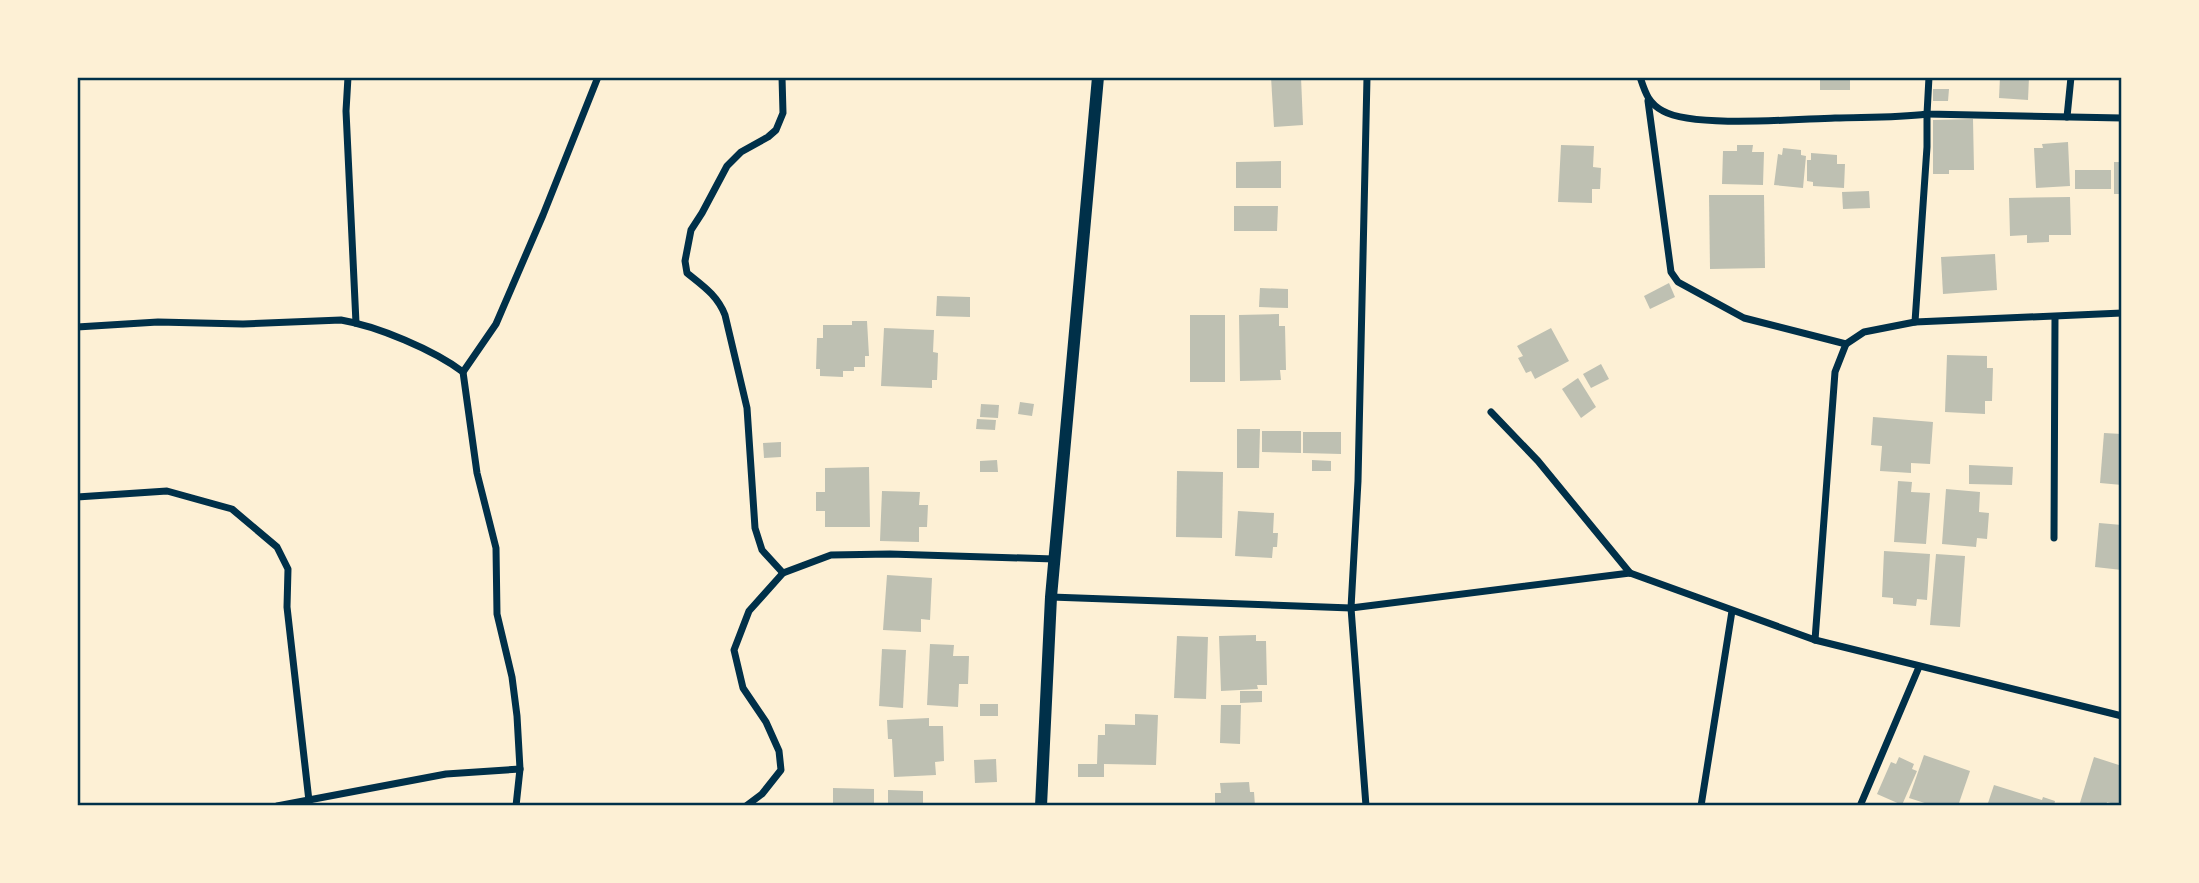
<svg xmlns="http://www.w3.org/2000/svg" width="2199" height="883" font-family="Manrope,sans-serif">
<rect width="100%" height="100%" fill="#fdf0d5"/>
<!-- building -->
<g fill="#bec0b2">
<path d="M1271 77H1301L1303 125 1274 127Z"/>
<rect x="1820" y="77" width="30" height="13"/>
<path d="M2000 77H2029L2028 100 1999 98Z"/>
<path d="M1933 89H1949L1948 101H1933Z"/>
<path d="M1973 119 1974 170H1949V174H1933V120Z"/>
<path d="M2068 142 2070 186 2036 188 2034 148H2043L2042 144Z"/>
<path d="M1561 145 1594 146 1593 167 1601 168 1600 189H1592V203L1558 202Z"/>
<path d="M1737 145H1753L1752 152H1764L1763 185 1722 184 1723 151H1737Z"/>
<path d="M1783 148 1801 150V155L1806 156 1803 188 1774 185 1778 154 1782 155Z"/>
<path d="M1811 153 1837 155V164H1845L1844 188 1813 186V182L1807 181V160H1811Z"/>
<path d="M1281 161V188H1236V162Z"/>
<rect x="2114" y="162" width="8" height="32"/>
<rect x="2075" y="170" width="36" height="19"/>
<path d="M1869 191 1870 208 1843 209 1842 192Z"/>
<path d="M1709 195H1764L1765 268 1710 269Z"/>
<path d="M2070 197 2071 235H2049V242L2027 243V235L2010 236 2009 198Z"/>
<path d="M1234 206H1278L1277 231H1234Z"/>
<path d="M1995 254 1997 290 1943 294 1941 257Z"/>
<path d="M1669 283 1675 297 1650 309 1644 296Z"/>
<path d="M1260 288 1288 289V308L1259 307Z"/>
<path d="M937 296 970 297V317L936 316Z"/>
<path d="M1279 314V326H1285L1286 370H1280L1281 380 1240 381 1239 315Z"/>
<rect x="1190" y="315" width="35" height="67"/>
<path d="M852 321H867L869 356H865V367H854V371H843V377L820 376V369H816L817 338H823V325H852Z"/>
<path d="M884 328 934 330 933 352 938 353 937 380H932V388L881 386Z"/>
<path d="M1551 328 1569 361 1535 379 1531 371 1526 373 1518 358 1523 356 1517 346Z"/>
<path d="M1947 355 1987 356V368H1993L1992 401H1985V414L1945 412Z"/>
<path d="M1601 364 1609 379 1591 388 1583 374Z"/>
<path d="M1578 378 1596 407 1581 418 1562 389Z"/>
<path d="M1020 402 1034 404 1032 416 1018 414Z"/>
<path d="M981 404 999 405 998 418 980 417Z"/>
<path d="M1873 417 1933 422 1930 464 1911 463V473L1880 471 1882 446 1871 445Z"/>
<path d="M977 419 996 420 995 430 976 429Z"/>
<path d="M1237 429H1260L1259 468H1237Z"/>
<path d="M1262 431H1301V453L1262 452Z"/>
<path d="M1303 432H1341V454L1303 453Z"/>
<path d="M2104 433 2122 434V485L2100 483Z"/>
<path d="M781 442V457L764 458 763 443Z"/>
<path d="M997 460 998 472H980V461Z"/>
<path d="M1312 460 1331 461V471H1312Z"/>
<path d="M1969 465 2013 467 2012 485 1969 484Z"/>
<path d="M869 467 870 527H825V511H816V492H825V468Z"/>
<path d="M1177 471 1223 472 1222 538 1176 537Z"/>
<path d="M1898 481 1912 482 1911 492 1930 493 1926 544 1894 542Z"/>
<path d="M1946 489 1980 492 1979 512 1989 513 1987 539 1977 538 1976 547 1942 544Z"/>
<path d="M882 491 920 492 919 505H928L927 527H919V542L880 541Z"/>
<path d="M1238 511 1274 513 1273 533H1278L1277 547H1273L1272 558 1235 556Z"/>
<path d="M2099 523 2122 525V570L2095 567Z"/>
<path d="M1884 551 1930 554 1927 600 1917 599 1916 606 1893 604V598L1882 597Z"/>
<path d="M1936 554 1965 556 1960 627 1930 625Z"/>
<path d="M887 575 932 578 930 620 921 619V632L883 630Z"/>
<path d="M1256 635V641H1266L1267 685H1257L1258 689 1221 691 1219 636Z"/>
<path d="M1177 636 1208 637 1206 699 1174 698Z"/>
<path d="M930 644 954 645 953 656H969L968 684H959L958 707 927 705Z"/>
<path d="M882 649 906 650 903 708 879 706Z"/>
<path d="M1240 691H1262V702L1240 703Z"/>
<rect x="980" y="704" width="18" height="12"/>
<path d="M1221 705H1241L1240 744 1220 743Z"/>
<path d="M1135 714 1158 715 1156 765 1104 764V777H1078V764H1097L1098 735H1105V724L1135 725Z"/>
<path d="M929 718V726H943L944 761 935 762 936 775 894 777 892 739H888L887 720Z"/>
<path d="M1924 755 1970 771 1958 806H1934L1909 798Z"/>
<path d="M1899 757 1914 764 1912 769 1917 771 1902 805 1877 794 1891 762 1896 764Z"/>
<path d="M2094 757 2122 766V806L2107 802 2106 806H2079Z"/>
<path d="M996 759 997 782 975 783 974 760Z"/>
<path d="M1249 782 1250 792H1254L1255 806H1215V793H1221L1220 783Z"/>
<path d="M1994 785 2042 800 2043 797 2055 801 2054 806H1987Z"/>
<path d="M833 788 874 789V806H833Z"/>
<path d="M888 790 923 791V806H888Z"/>
</g>
<g fill="none" stroke-linecap="round" stroke-linejoin="round">
<!-- minor -->
<g stroke="#003049" stroke-width="7">
<path d="M348 77 346 111 356 323"/>
<path d="M782 77 783 113 776 130 768 137 741 152 727 166 702 213 691 230 685 261 687 273C703 286 717 295 725 315L747 408 755 528 762 550 783 573"/>
<path d="M1640 77C1645 92 1648 103 1663 111 1693 128 1797 119 1835 118 1866 117 1896 118 1927 114V147L1915 322"/>
<path d="M1929 77 1927 114 2122 118"/>
<path d="M1648 101 1671 272 1678 282 1744 318 1846 344"/>
<path d="M2067 117 2071 77"/>
<path d="M77 327 158 322 243 324 341 320C377 326 434 350 463 372L477 473 496 548 497 614 512 677 517 716 520 769 516 806"/>
<path d="M463 372 496 324 543 215 598 77"/>
<path d="M1491 412 1538 461 1630 573"/>
<path d="M77 497 167 491 232 509 277 547 288 569 287 607 309 801"/>
<path d="M2054 538 2055 317"/>
<path d="M1051 597 1351 608 1630 573 1815 640 2122 716"/>
<path d="M1815 640 1835 372 1846 344 1864 332 1915 322 2122 313"/>
<path d="M277 806 446 774 520 769"/>
<path d="M746 806 762 794 781 770 779 751 766 722 743 688 734 650 749 611 783 573 831 555 890 554 1054 559"/>
<path d="M1366 806 1351 608 1358 481 1367 77"/>
<path d="M1701 806 1732 611"/>
<path d="M1860 806 1919 667"/>
</g>
<!-- tertiary -->
<path stroke="#003049" stroke-width="12" d="M1041 806 1051 597 1098 77"/>
</g>
<!-- border -->
<rect width="2199" height="883" fill="none" stroke="#fdf0d5" stroke-width="158"/>
<rect x="79" y="79" width="2041" height="725" fill="none" stroke="#003049" stroke-width="2.5"/>
</svg>
